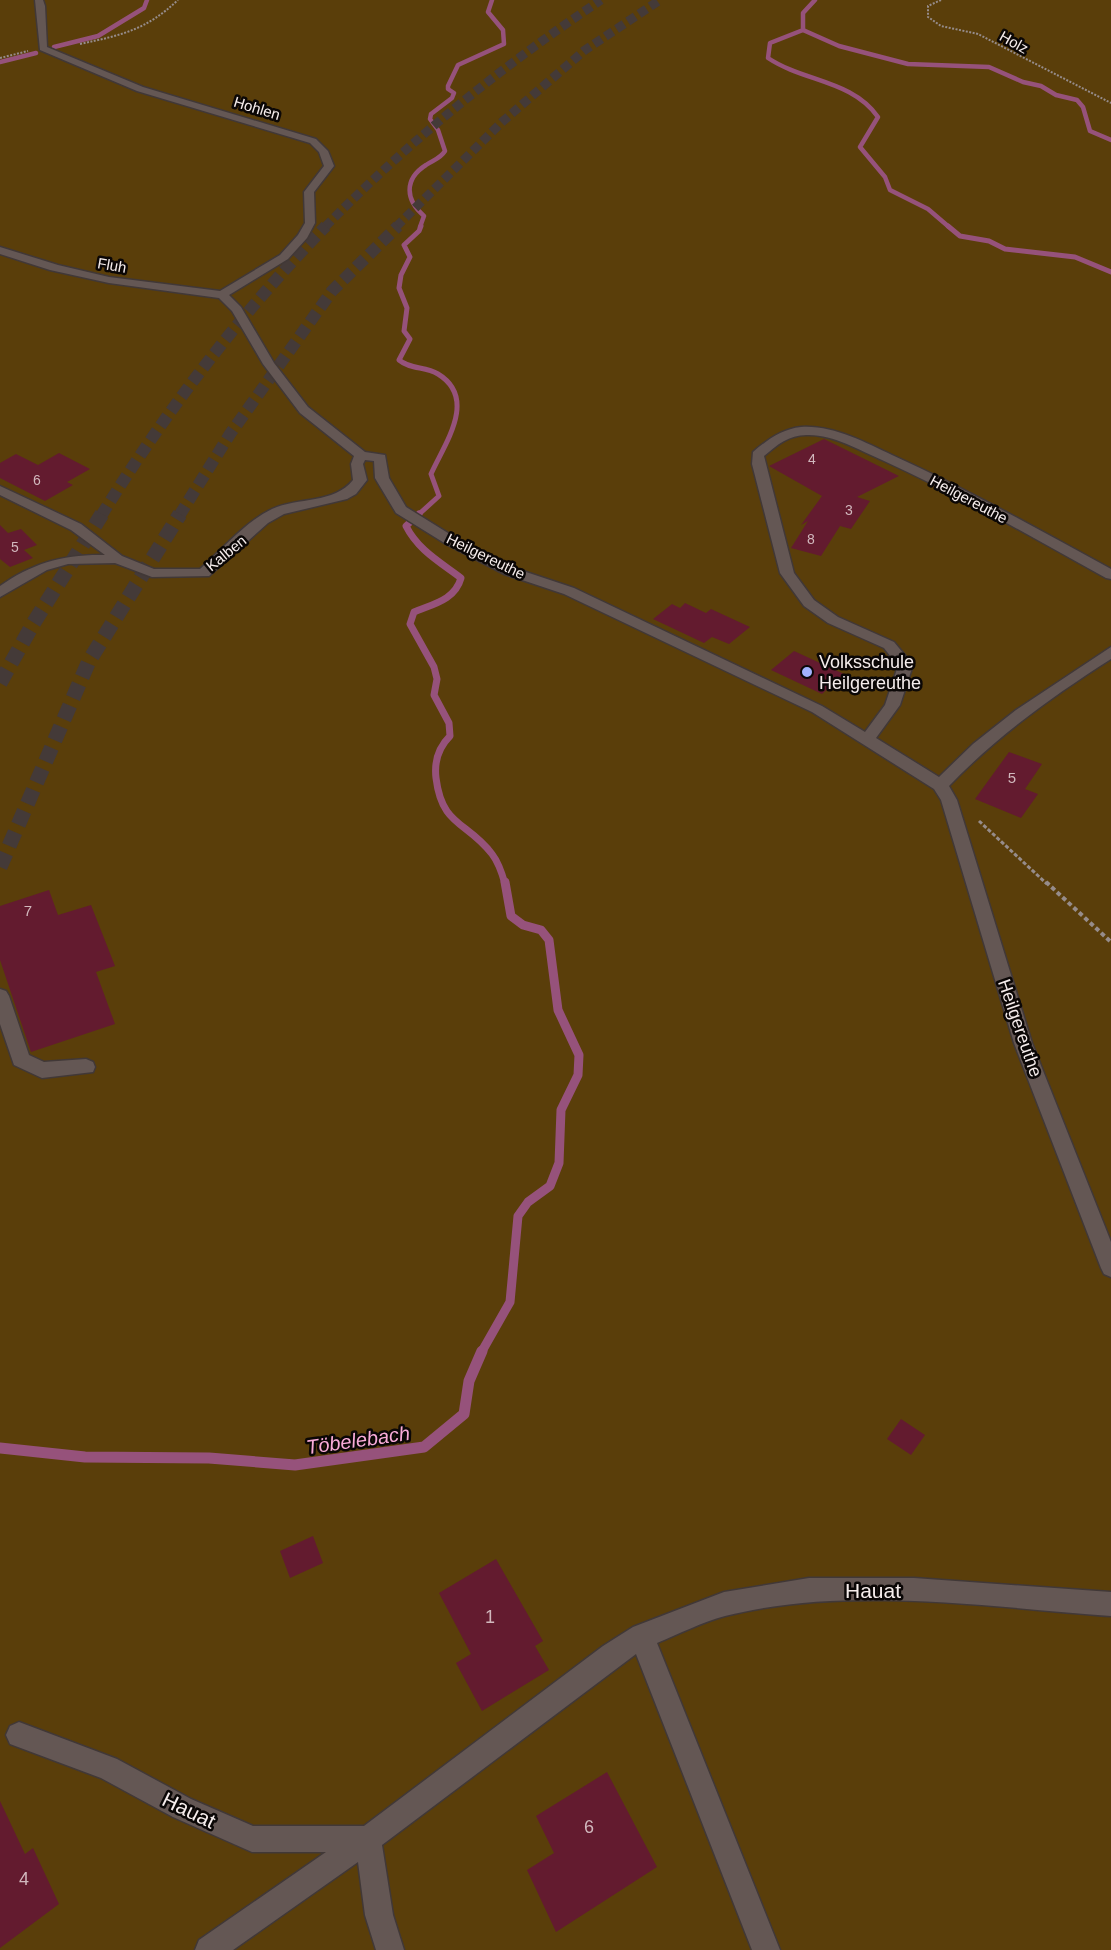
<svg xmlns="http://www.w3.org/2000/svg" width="1111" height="1950" font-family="Arial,sans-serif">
<rect width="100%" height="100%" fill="#251a18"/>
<!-- green -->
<rect fill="#5a3e0a" x="0" y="0" width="1111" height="1950"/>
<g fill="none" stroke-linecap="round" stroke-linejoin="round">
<!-- stream-far4 -->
<g stroke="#96527b" stroke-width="4.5">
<path d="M815 0 803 13V30L770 43 768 58C804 82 852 80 878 117L860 147 885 177 890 190 928 209 949 227"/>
<path d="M803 30 839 46 908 64 989 67 1023 82 1041 86 1056 95 1077 100 1083 107 1090 131 1111 140"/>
<path d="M54 47 98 36 144 8 147 0"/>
<path d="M0 62 36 53"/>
<path d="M420 227 424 216C405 200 404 179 426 165 433 160 440 159 445 151L438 130 430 119 431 114 452 98 454 93 448 89V86L458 65 504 44 503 30 488 12 492 0"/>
</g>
<!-- stream-far3 -->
<g stroke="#96527b" stroke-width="5">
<path d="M948 226 960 236 989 241 1005 249 1075 257 1111 272"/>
<path d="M417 516 439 496 431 474C443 446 479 399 438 374 425 366 411 370 399 360L410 339 404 331 407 308 399 288 401 275 410 257 404 245 419 231 421 226"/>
</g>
<!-- stream-far2 -->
<path stroke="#96527b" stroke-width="7" d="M419 514 406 526C418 550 440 562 461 578 455 600 433 604 414 612L410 624 434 667 437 679 434 695 449 723 450 736C438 748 434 761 436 778 442 827 467 821 492 854 499 863 502 873 505 884"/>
<!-- stream-far1 -->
<path stroke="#96527b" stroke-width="9" d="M481 1353 510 1302 518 1216 528 1202 550 1186 559 1163 561 1110 578 1075 579 1055 558 1010 549 940 541 930 523 925 511 916 505 882"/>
<!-- stream -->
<path stroke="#96527b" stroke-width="11" d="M0 1448 85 1457 209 1458 295 1465 424 1447 464 1414 469 1381 482 1351"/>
</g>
<!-- building -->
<g fill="#631b2f">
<path d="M824 439 899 476 857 497 870 501 851 529 840 526 821 556 791 548 808 521 801 525 822 496 769 466Z"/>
<path d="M59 453 90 469 67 482 73 485 45 501 0 478V463L16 454 38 465Z"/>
<path d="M0 525 8 533 21 529 37 545 24 550 33 558 10 567 0 559Z"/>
<path d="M685 603 706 613 711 609 750 627 729 644 712 637 704 643 653 619 672 604 680 608Z"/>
<path d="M794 651 844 674 822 694 771 670Z"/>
<path d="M1009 752 1042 764 1025 789 1038 794 1021 818 975 799Z"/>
<path d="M49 890 58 915 91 905 115 966 96 972 115 1024 31 1052 0 960V906Z"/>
<path d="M901 1419 925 1435 911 1455 887 1439Z"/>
<path d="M313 1536 323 1563 290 1578 280 1551Z"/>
<path d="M496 1559 543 1641 535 1646 549 1670 482 1711 456 1663 471 1654 439 1593Z"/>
<path d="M607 1772 657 1867 556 1932 527 1870 554 1853 536 1816Z"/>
<path d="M0 1801 25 1854 33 1848 59 1904 0 1948Z"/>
</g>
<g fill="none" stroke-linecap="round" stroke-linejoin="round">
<!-- minor-tunnel-far2 -->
<path stroke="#443a38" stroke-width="9" stroke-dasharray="9 4.5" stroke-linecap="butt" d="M396 227 502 122 585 50 660 0"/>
<!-- minor-tunnel-far1 -->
<path stroke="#443a38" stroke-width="12" stroke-dasharray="12 6" stroke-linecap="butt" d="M179 516 230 434 332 291 398 226"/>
<!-- minor-tunnel -->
<path stroke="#443a38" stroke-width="15" stroke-dasharray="15 8" stroke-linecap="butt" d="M0 867 89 661 180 514"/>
<!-- major-tunnel-far2 -->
<path stroke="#443a38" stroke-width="9" stroke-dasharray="9 4.5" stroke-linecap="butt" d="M325 227C409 141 501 67 601 0"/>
<!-- major-tunnel-far1 -->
<path stroke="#443a38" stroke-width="12" stroke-dasharray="12 6" stroke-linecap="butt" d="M101 516C166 411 240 314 326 226"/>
<!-- major-tunnel -->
<path stroke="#443a38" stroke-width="15" stroke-dasharray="15 8" stroke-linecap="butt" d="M0 683 33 624 102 514"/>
<!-- minor casing -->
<g stroke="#413837" stroke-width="3">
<g id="minor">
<path d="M35 0H43L45 6 47 47 143 87 316 139 328 151 334 166 314 192 315 223 307 238 288 259 229 295 241 307 274 363 308 407 365 452 385 455 389 478 406 507 456 538 514 568 574 588 822 706 865 732 885 705 898 666 884 648 828 623 804 606 780 573 752 464 753 452C767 440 782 429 801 427 833 425 864 442 892 455 967 489 1039 530 1111 569V579L1106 578C1032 537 959 495 882 460 859 450 834 435 809 435 790 434 778 444 764 456L794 573 814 600 838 617 894 642 913 665 900 705 876 738 939 777 973 744 1016 710 1111 647V659C1053 696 997 736 949 786L957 800 1032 1043 1111 1242V1277L1104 1274 1101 1268 1014 1043 941 800 934 789 812 712 564 594 504 574 446 544 396 513 375 478 374 461 365 460 363 464 367 480 356 494 347 499 284 514 268 523 209 576 152 577 115 563 68 564 47 570 0 597V586C32 563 65 554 105 555L71 530 0 495V486L81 524 122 556 154 569H200C223 549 245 522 272 509 298 497 334 504 353 480L351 464 354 456 300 413 263 364 232 311 219 298 109 283 50 270 0 254V247L58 265 109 277 220 291 280 255 298 235 305 223 304 192 324 166 319 152 310 143 137 91 40 50Z"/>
<path d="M0 989 6 991 9 996 29 1055 44 1062 86 1059 93 1062 95 1067 93 1072 42 1078 14 1065 0 1024Z"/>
<path d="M809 1578H914L1111 1592V1616C987 1607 847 1585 725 1616 702 1622 679 1634 657 1643L780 1950H752L636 1654 382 1845 393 1915 404 1950H376L365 1915 358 1862 233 1950H195L199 1940 326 1852H252L173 1817 101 1778 10 1744 6 1735 10 1726 19 1722 117 1759 191 1799 253 1826H364L603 1646 633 1627 724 1592Z"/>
</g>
</g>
<!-- path-far2 -->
<g stroke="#968c8b" stroke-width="2" stroke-dasharray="2 1.5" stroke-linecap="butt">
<path d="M941 0 928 6V17L941 26 978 34 1111 103"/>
<path d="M80 44C122 35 146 30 178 0"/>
<path d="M0 58 28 51"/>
</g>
<!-- path-far1 -->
<path stroke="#968c8b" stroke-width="3" stroke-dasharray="4 2" stroke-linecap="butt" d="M979 821 1047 884"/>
<!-- path -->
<path stroke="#968c8b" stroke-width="4" stroke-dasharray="4.5 3" stroke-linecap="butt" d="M1046 882 1111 942"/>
<!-- minor -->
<use href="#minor" fill="#645754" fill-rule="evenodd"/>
</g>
<!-- markers -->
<circle fill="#a2b2fd" stroke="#0b0706" stroke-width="2" cx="807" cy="672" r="6"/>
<g text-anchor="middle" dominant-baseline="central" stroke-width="5" stroke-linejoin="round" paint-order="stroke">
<!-- far-number labels -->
<g font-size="14" fill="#d1b8bd">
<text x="812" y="459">4</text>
<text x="37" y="480">6</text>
<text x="849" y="510">3</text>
<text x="811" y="539">8</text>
<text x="15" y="547">5</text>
</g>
<!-- far-street labels -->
<g font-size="15" fill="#f6edec" stroke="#0b0706">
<text transform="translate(1014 42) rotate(29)">Holz</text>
<text transform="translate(257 108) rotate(17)">Hohlen</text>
<text transform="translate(112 265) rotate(10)">Fluh</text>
<text transform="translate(969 499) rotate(28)">Heilgereuthe</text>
<text transform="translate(226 553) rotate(-39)">Kalben</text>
<text transform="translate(486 556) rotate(26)">Heilgereuthe</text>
</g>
<!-- number labels -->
<g font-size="15" fill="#d1b8bd">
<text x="1012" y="777">5</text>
<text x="28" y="910">7</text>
</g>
<!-- poi labels -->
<g font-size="18" fill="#f6edec" stroke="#0b0706" text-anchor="start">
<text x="819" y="662">Volksschule<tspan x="819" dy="21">Heilgereuthe</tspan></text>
</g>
<!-- street labels -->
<g font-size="18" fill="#f6edec" stroke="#0b0706">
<text transform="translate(1020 1028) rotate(71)">Heilgereuthe</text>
</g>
<!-- near-number labels -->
<g font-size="18" fill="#d1b8bd">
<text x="490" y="1617">1</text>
<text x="589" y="1827">6</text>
<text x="24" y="1879">4</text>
</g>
<!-- water labels -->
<g font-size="20" font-style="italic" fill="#f9abd8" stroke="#0b0706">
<text transform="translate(358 1440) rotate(-8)">Töbelebach</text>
</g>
<!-- near-street labels -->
<g font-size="21" fill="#f6edec" stroke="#0b0706">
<text x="873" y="1590">Hauat</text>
<text transform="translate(189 1810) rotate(26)">Hauat</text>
</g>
</g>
</svg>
